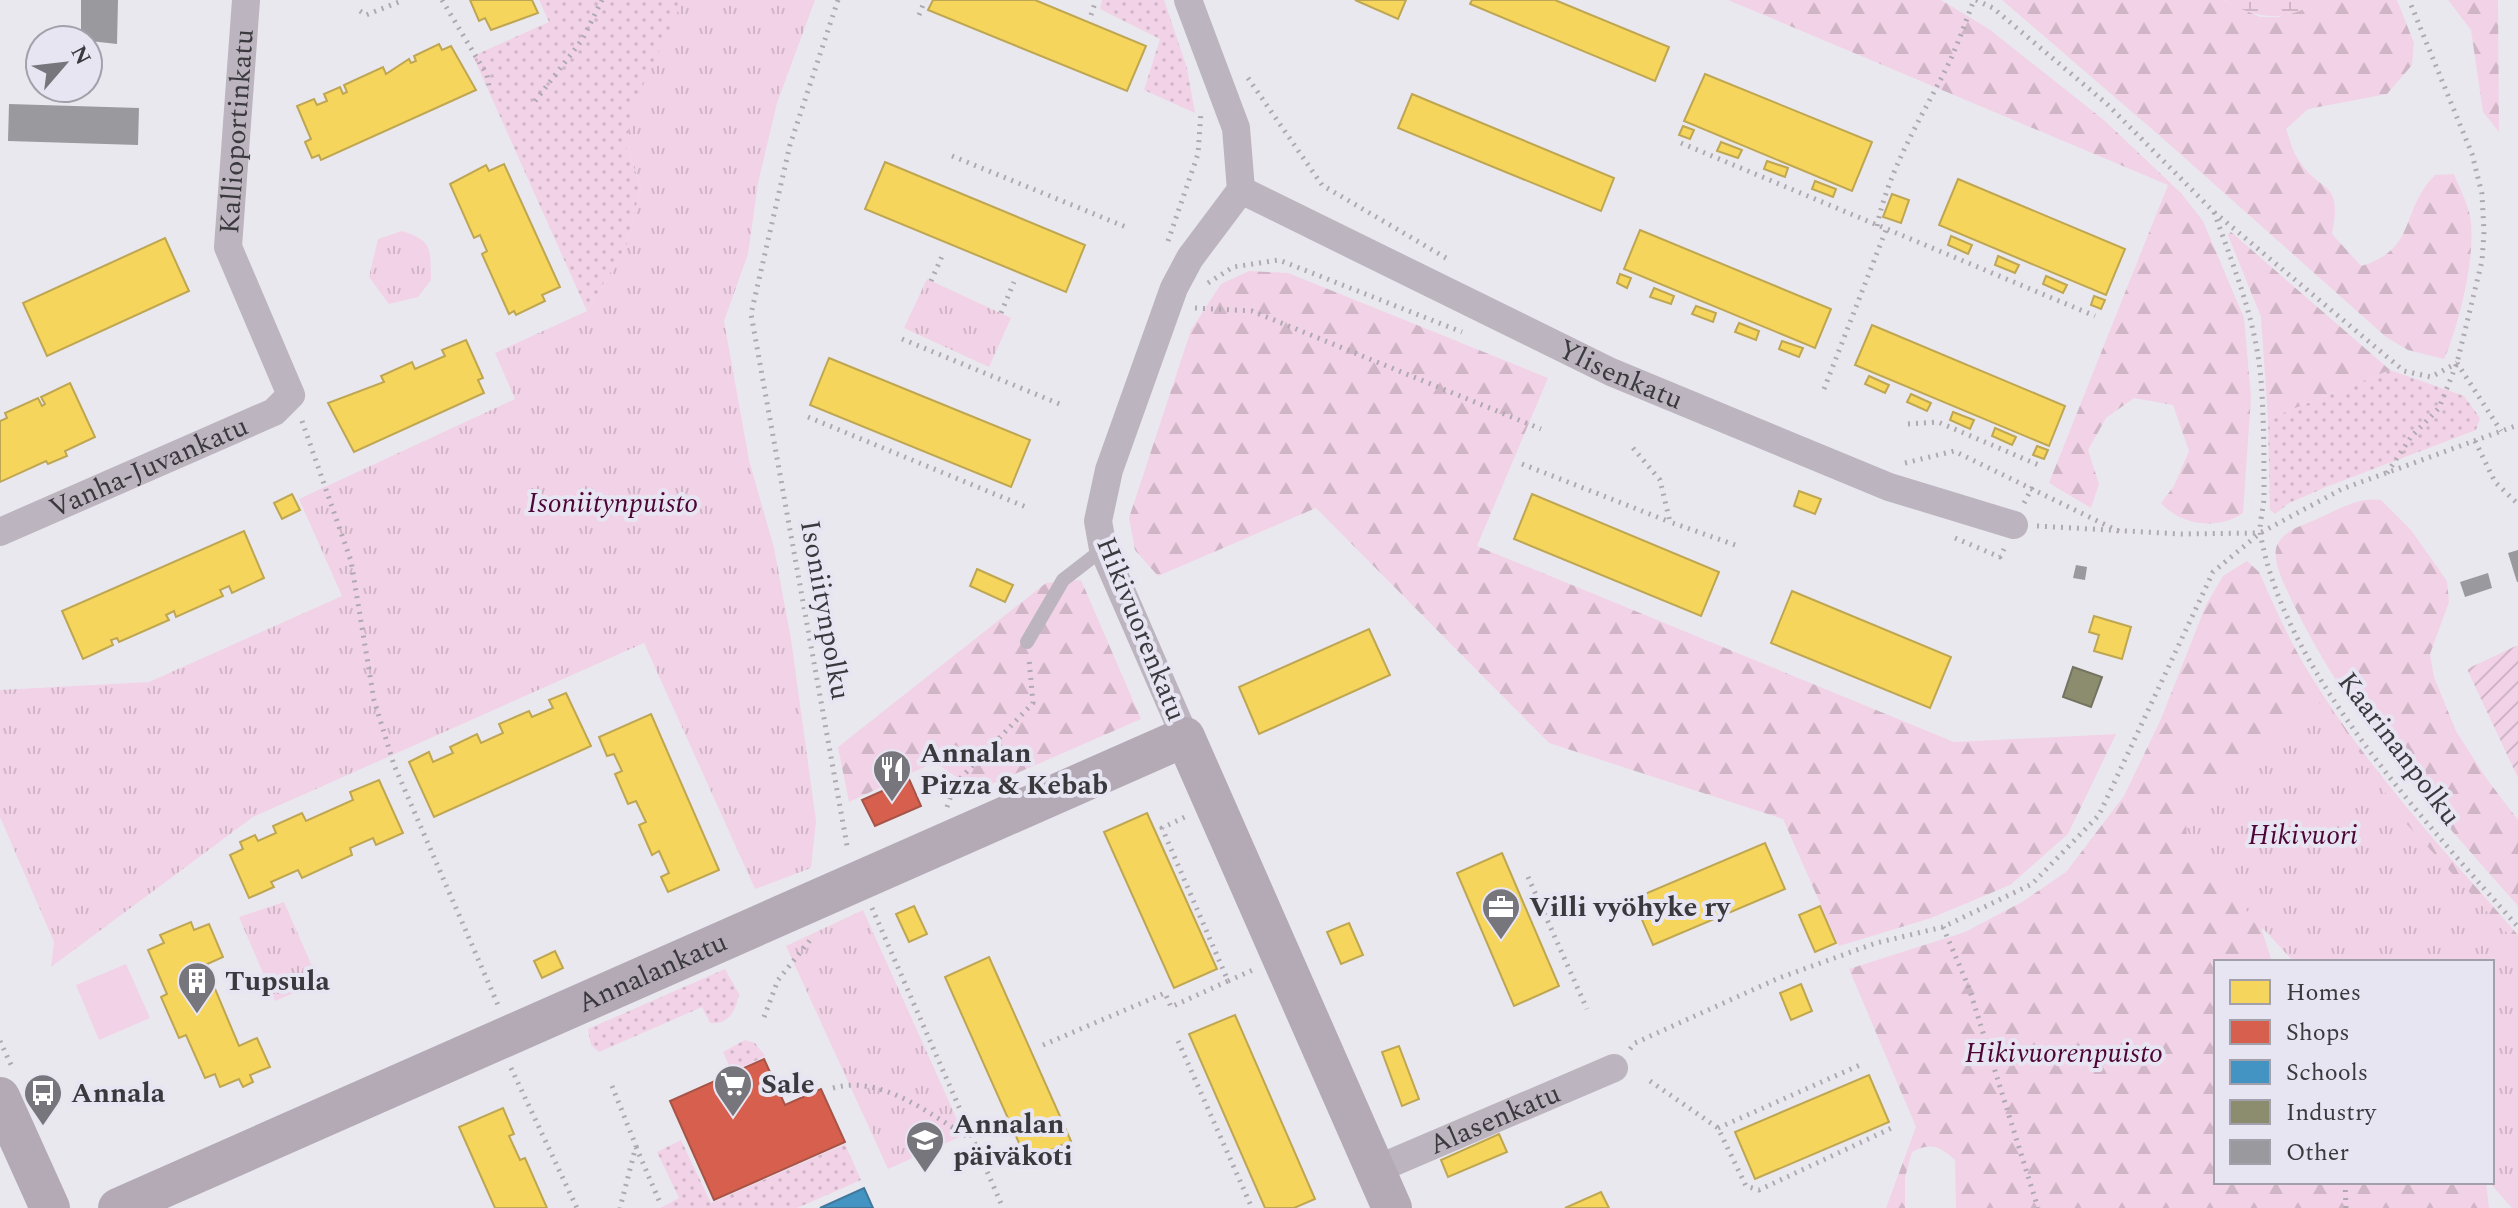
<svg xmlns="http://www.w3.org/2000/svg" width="2518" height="1208" font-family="Spectral,serif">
<defs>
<pattern id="grass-dots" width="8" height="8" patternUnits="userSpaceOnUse" patternTransform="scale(2)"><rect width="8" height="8" fill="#f2d2e7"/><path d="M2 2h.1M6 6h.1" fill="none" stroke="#d0b5c7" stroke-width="1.8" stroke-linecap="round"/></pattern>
<pattern id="forest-firs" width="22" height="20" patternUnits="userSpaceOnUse" patternTransform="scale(2)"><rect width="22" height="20" fill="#f2d2e7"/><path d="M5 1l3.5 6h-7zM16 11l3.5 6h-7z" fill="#d0b5c7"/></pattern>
<pattern id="wetland-marsh" width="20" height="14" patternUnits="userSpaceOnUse" patternTransform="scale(2)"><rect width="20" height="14" fill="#f2d2e7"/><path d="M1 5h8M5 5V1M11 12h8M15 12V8" fill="none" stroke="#d0b5c7"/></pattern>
<pattern id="park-tufts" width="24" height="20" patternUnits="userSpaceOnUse" patternTransform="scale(2)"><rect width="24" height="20" fill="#f2d2e7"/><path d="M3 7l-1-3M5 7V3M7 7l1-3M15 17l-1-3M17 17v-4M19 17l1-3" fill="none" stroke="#d0b5c7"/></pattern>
<pattern id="garden-furrows" width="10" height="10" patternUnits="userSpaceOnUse" patternTransform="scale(2)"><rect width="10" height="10" fill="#f2d2e7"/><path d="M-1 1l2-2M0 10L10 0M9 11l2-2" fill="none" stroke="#d0b5c7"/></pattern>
</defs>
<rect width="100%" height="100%" fill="#e9e8ef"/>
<!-- grass -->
<g fill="url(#grass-dots)">
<path d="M539 0H683L626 146 641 186 627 245 587 311 473 56 549 22Z"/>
<path d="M1102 0H1164L1187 68 1195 113 1144 90 1160 39 1100 9Z"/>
<path d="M2390 370 2464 396 2480 418 2476 430 2326 487 2289 503 2275 514 2270 510 2268 419Z"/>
<path d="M725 969 739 994C736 1010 729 1025 710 1023L702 1007 599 1052 591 1045 588 1029Z"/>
<path d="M745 1040 755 1043 765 1056 732 1073 723 1052Z"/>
<path d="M681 1140 711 1203 845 1144 861 1180 797 1208H660L679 1198 657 1152Z"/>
</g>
<!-- forest -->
<g fill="url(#forest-firs)">
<path d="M1728 0H1941L1989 29 2105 121 2181 193 2203 221 2244 318 2251 397 2243 513C2219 530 2181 526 2161 503L2174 486 2189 451 2173 405 2134 398 2106 418 2088 450 2099 484 2091 508 2049 483 2168 185Z"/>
<path d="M2002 0H2224L2260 17H2279L2320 0H2397L2414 43 2412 65 2387 94 2308 109 2286 129C2290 139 2292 151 2298 159 2321 196 2343 177 2332 234L2361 266C2418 249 2399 212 2435 175L2454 174C2459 187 2467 202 2470 216 2477 252 2459 326 2444 359L2408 350 2386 337 2168 143Z"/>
<path d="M2448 0H2498L2499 132 2483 112 2471 30Z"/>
<path d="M2231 232 2390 370 2268 419 2261 317 2228 235Z"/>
<path d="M1249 271 1288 273 1548 378 1477 546 1954 742 2116 734 2068 834 2010 885 1931 918 1839 946 1783 819 1549 743 1316 508 1158 576 1135 550 1129 518 1191 330 1221 284Z"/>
<path d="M2381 500 2411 530 2447 581 2449 602 2430 654 2434 677 2456 731 2486 778 2518 820V906C2433 809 2349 720 2293 603 2286 588 2271 561 2277 545 2284 530 2304 525 2317 519 2337 510 2358 497 2381 500Z"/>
<path d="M2247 561 2259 572C2275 607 2290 643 2311 676 2369 771 2445 851 2518 935V1087L2492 962 2265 919 2262 931 2272 962H2216V1182H2486L2489 1208H1956L1955 1160C1940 1146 1931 1142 1912 1152L1905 1177V1208H1886L1916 1127 1849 969 1965 932 2022 902 2066 872 2124 796 2161 719 2206 605 2223 576Z"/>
<path d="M1081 580 1141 719 976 791 935 762 849 802 838 747 1046 583Z"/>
</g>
<!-- wetland -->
<path fill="url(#wetland-marsh)" d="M2225 0H2224H2320C2288 22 2257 21 2225 0Z"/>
<!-- park -->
<g fill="url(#park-tufts)">
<path d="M683 0H815L777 103 758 183 748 254 724 321 749 460 774 548 791 639 816 821 811 868 755 889 644 643 253 817 51 967 54 942 0 817V690L149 682 342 596 299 499 515 399 495 353 587 311 627 245 641 186 626 146 632 109Z"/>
<path d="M402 231C434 241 430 250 431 280L418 297 389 304 369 277 378 239Z"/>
<path d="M927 279 1011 318 989 367 904 328Z"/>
<path d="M2325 699 2403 820 2518 945V1208H2512L2489 1182H2492V962H2294L2188 847 2185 812Z"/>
<path d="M284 902 319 982 275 1001 239 917Z"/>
<path d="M863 910 964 1135 888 1169 786 946Z"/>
</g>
<!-- garden -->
<path fill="url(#garden-furrows)" d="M2518 645V778L2467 669Z"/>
<!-- pitch -->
<path fill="#f2d2e7" d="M126 964 150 1018 99 1040 76 985Z"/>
<!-- homes -->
<g fill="#f6d55c" stroke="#bea653" stroke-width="2">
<path d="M470 0H532L538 13 491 30 485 18 479 21Z"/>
<path d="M933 0H1035L1146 46 1127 91 928 10Z"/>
<path d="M1355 0H1406L1398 19Z"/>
<path d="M1472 0H1555L1669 47 1655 81 1470 4Z"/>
<path d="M439 44 442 50 451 46 476 90 321 160 319 155 312 158 305 142 311 139 297 106 314 99 317 105 327 101 324 94 340 87 343 94 347 92 344 85 383 67 386 74 409 59 411 63 416 61 414 56Z"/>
<path d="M1705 74 1872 142 1852 191 1684 121Z"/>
<path d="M1412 94 1614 178 1601 211 1398 128Z"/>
<path d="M1683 126 1694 130 1690 139 1679 135Z"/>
<path d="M1721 142 1742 150 1738 158 1717 151Z"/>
<path d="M1767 161 1788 168 1785 177 1764 169Z"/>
<path d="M885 162 1085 245 1066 292 865 209Z"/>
<path d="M504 164 560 287 542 295 545 301 516 315 514 311 509 314 482 254 487 251 480 235 474 238 450 184 486 165 489 171Z"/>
<path d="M1958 179 2125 249 2106 295 1939 225Z"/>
<path d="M1815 181 1836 189 1833 197 1812 189Z"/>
<path d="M1892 194 1909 200 1901 223 1883 217Z"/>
<path d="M1640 230 1831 309 1815 348 1624 269Z"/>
<path d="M1951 236 1972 245 1968 254 1948 245Z"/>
<path d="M165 238 189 291 47 356 23 303Z"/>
<path d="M1998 256 2019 265 2015 273 1995 265Z"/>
<path d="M1620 274 1631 278 1627 288 1617 283Z"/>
<path d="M2046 276 2067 285 2063 293 2043 284Z"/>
<path d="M1654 288 1674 296 1671 304 1650 297Z"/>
<path d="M2094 296 2105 300 2101 309 2091 305Z"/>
<path d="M1696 306 1716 313 1713 322 1692 314Z"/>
<path d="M1739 323 1759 331 1756 340 1735 332Z"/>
<path d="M1872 325 2065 406 2049 446 1855 365Z"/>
<path d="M466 340 483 378 478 380 484 393 354 452 328 403 384 382 381 376 412 362 415 369 445 356 442 350Z"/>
<path d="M1782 341 1803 348 1799 357 1779 349Z"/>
<path d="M829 358 1030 440 1011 487 810 405Z"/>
<path d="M1869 376 1889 385 1885 393 1865 384Z"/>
<path d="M70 383 95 437 65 451 67 456 48 464 46 461 0 482V421L7 418 5 413 38 398 42 406 45 404 41 397Z"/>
<path d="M1911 394 1931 403 1927 411 1907 402Z"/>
<path d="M1953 412 1974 420 1970 429 1950 420Z"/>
<path d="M1995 428 2016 437 2012 445 1992 436Z"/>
<path d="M2037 446 2048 450 2044 459 2033 455Z"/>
<path d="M1799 491 1821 499 1815 514 1794 506Z"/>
<path d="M292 494 300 510 282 519 274 503Z"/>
<path d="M1532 494 1719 572 1701 616 1514 539Z"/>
<path d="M244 531 264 578 232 593 229 586 220 590 223 596 176 617 174 611 166 615 169 620 119 642 117 638 111 640 113 645 83 659 62 611Z"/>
<path d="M977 569 1013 585 1005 602 970 586Z"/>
<path d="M1792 591 1951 657 1930 708 1771 643Z"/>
<path d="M2094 616 2131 627 2122 659 2094 651 2099 635 2089 632Z"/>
<path d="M1369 629 1390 675 1259 734 1239 687Z"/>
<path d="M566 693 591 746 434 817 409 762 429 752 433 762 453 753 450 747 477 734 481 743 503 733 499 724 529 711 532 717 553 708 549 700Z"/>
<path d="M651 714 719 870 668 892 661 877 669 873 659 851 652 855 639 825 646 822 636 801 628 804 615 774 622 771 614 754 607 756 599 737Z"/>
<path d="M379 780 403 833 376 845 373 838 350 848 352 855 302 878 298 870 271 882 274 887 249 898 230 855 243 849 240 842 255 835 258 841 276 833 273 826 302 813 306 821 353 800 350 792Z"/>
<path d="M1147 813 1217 969 1174 988 1104 832Z"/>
<path d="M1765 843 1785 889 1653 945 1633 899Z"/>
<path d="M1502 853 1559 986 1514 1006 1457 873Z"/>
<path d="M914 906 927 934 909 942 896 914Z"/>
<path d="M1820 906 1836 943 1815 952 1799 915Z"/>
<path d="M191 922 194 930 209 924 223 957 205 965 239 1046 257 1038 270 1067 250 1075 253 1082 243 1087 239 1079 220 1087 215 1074 205 1078 186 1035 179 1038 161 997 167 994 148 950 164 943 160 935Z"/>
<path d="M1349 923 1363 955 1341 964 1327 932Z"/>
<path d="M555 951 563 968 542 978 534 961Z"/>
<path d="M989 957 1071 1141 1027 1161 945 977Z"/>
<path d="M1801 984 1812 1011 1791 1020 1780 993Z"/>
<path d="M1235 1015 1315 1199 1294 1208H1265L1189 1034Z"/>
<path d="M1399 1046 1419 1099 1402 1106 1382 1052Z"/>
<path d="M1869 1075 1889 1122 1755 1179 1735 1132Z"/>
<path d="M503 1108 514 1134 509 1136 520 1160 525 1158 547 1208H495L459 1127Z"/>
<path d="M1499 1134 1507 1152 1448 1177 1441 1160Z"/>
<path d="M1601 1192 1609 1208H1565Z"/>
</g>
<!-- shops -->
<g fill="#d6604d" stroke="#a75448" stroke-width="2">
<path d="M909 779 921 806 875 826 862 800Z"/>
<path d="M764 1059 785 1105 821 1089 845 1142 714 1200 670 1101Z"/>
</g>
<!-- schools -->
<path fill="#4393c3" stroke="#40789b" stroke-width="2" d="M864 1188 873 1208H820Z"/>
<!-- industry -->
<path fill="#8c8c6e" stroke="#737360" stroke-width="2" d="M2073 667 2102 677 2091 707 2063 697Z"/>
<!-- building -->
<g fill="#99999e">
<path d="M81 0H118L117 44 81 40Z"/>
<path d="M9 104 139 108 138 145 8 141Z"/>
<path d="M2518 550V582H2517L2508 553Z"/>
<path d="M2076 565 2087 567 2085 580 2073 578Z"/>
<path d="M2488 573 2492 588 2465 597 2460 582Z"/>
</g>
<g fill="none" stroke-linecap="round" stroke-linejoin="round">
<!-- path -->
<g stroke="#afaab2" stroke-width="5" stroke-dasharray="2 6" stroke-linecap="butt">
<path d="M442 0 487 75 489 86"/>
<path d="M838 0 790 145 751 314 848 851"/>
<path d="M1976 0 1993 8 2107 104 2214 212 2404 371 2431 377 2457 363"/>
<path d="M360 11 366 15 404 0"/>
<path d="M919 15 925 0"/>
<path d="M1091 15 1096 0"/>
<path d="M1248 78 1322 185 1446 258"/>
<path d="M535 101 582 40 602 0"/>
<path d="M1681 143 2095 316"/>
<path d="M952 156 1126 227"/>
<path d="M2214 212C2234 268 2256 320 2261 380 2264 418 2264 457 2264 495 2264 509 2258 524 2261 537 2287 676 2427 823 2518 927"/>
<path d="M1877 226C1889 169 1920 120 1946 69 1957 47 1965 23 1974 0"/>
<path d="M1168 241 1198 154 1201 112"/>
<path d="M931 281 943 254"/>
<path d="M1208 283 1233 267 1279 260 1462 332"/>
<path d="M1195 308 1252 311 1541 429"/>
<path d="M1001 313 1014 282"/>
<path d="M902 339 1062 405"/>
<path d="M2457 363 2501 431"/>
<path d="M1824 389 1886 230"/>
<path d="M808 417 1026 507"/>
<path d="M302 421 351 561 374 700 394 765 498 1005"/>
<path d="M1908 424 1938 422 2041 466"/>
<path d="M2475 441 2495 482 2518 504"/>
<path d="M1633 448 1660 480 1670 522 1738 546"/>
<path d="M1905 463 1954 451 2120 532"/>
<path d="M1522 464 1670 522"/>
<path d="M2387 473 2411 437 2439 408 2457 363 2482 261 2484 232 2482 194 2472 154 2409 0"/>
<path d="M2024 503 2033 486"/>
<path d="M2037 526 2181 534 2259 533"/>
<path d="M1955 538 2000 557 2004 549"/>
<path d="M947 807 955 784 1033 703 1029 659"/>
<path d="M1528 877 1587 1009"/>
<path d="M872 908 1003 1208"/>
<path d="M1943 927 1969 988 2038 1208"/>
<path d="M1228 981 1253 970"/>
<path d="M764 1017 778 980 811 939"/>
<path d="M0 1041 13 1069"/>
<path d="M1178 1041 1252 1208"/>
<path d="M1043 1045 1165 993 1171 1007 1228 981 1162 828 1187 816"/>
<path d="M1630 1049 1635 1043 1779 978 1876 943 1943 927 2032 884 2099 815 2213 572 2260 533 2342 489 2518 425"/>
<path d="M511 1068 577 1208"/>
<path d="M1650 1081 1718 1128 1746 1186 1759 1190 1896 1126"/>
<path d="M612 1086 636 1146 620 1208"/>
<path d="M833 1088C882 1074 930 1115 970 1138"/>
<path d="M1718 1128 1860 1065"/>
<path d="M636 1147 661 1205"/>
<path d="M2345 1182 2346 1208"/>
</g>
<!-- lane -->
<path stroke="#bcb4be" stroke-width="14" d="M1027 642 1063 580 1103 549"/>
<!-- street -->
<g stroke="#bcb4be" stroke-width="28">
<path id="s1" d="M1241 190 1611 372 1889 487 2014 525"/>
<path id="s2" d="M0 532 274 412 291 395 228 247 246 0"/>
<path d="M1185 737 1103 549 1098 521 1109 470 1174 288 1190 258 1241 190 1236 128 1188 0"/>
<path id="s3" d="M1375 1170 1614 1068"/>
</g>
<!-- secondary -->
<g stroke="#b3aab5" stroke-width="40">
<path d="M0 1097 50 1208"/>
<path id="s4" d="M118 1208 1185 737 1392 1208"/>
</g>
</g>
<!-- icons -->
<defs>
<g id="restaurant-pin" transform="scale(2)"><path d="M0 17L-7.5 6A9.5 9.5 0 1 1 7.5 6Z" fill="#77767c" stroke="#e8e5f2"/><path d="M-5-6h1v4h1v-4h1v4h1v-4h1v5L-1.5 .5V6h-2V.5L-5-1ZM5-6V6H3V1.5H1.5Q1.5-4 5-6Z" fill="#fff"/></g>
<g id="office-pin" transform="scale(2)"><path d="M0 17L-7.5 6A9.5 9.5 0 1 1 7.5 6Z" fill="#77767c" stroke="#e8e5f2"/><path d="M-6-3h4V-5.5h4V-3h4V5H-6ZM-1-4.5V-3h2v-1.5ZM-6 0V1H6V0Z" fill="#fff"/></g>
<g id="building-pin" transform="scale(2)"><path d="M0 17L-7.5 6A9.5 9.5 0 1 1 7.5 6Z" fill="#77767c" stroke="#e8e5f2"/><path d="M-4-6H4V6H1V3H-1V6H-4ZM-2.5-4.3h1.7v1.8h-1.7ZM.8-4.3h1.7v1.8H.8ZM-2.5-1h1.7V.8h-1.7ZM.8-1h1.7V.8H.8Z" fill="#fff"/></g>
<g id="supermarket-pin" transform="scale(2)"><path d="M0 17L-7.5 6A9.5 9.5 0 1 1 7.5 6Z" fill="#77767c" stroke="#e8e5f2"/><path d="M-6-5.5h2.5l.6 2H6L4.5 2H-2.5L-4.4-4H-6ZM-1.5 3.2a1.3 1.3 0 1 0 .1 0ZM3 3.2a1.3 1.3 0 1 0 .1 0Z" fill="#fff"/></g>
<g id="bus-pin" transform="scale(2)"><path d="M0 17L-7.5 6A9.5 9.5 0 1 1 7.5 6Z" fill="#77767c" stroke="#e8e5f2"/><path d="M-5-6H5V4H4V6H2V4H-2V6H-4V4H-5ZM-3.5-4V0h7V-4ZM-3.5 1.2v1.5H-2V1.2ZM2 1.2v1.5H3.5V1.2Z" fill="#fff"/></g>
<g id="school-pin" transform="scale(2)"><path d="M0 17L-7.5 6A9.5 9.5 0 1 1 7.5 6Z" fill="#77767c" stroke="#e8e5f2"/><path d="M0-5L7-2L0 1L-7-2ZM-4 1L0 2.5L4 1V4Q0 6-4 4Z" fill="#fff"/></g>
</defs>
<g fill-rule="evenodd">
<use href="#restaurant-pin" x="892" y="769"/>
<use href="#office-pin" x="1501" y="907"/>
<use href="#building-pin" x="197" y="981"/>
<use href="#supermarket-pin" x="733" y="1084"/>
<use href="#bus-pin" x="43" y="1093"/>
<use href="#school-pin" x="925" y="1140"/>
</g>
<g text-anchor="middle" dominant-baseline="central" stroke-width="8" stroke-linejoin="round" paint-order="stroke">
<!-- street labels -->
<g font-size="28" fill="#3a393e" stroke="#e8e5f2">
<text stroke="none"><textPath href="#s2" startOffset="600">Kallioportinkatu</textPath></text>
<text stroke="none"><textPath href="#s1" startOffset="422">Ylisenkatu</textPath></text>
<text stroke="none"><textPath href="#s2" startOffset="162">Vanha-Juvankatu</textPath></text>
<text transform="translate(825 610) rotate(80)">Isoniitynpolku</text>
<text transform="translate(1141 629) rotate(68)">Hikivuorenkatu</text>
<text transform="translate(2399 749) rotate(53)">Kaarinanpolku</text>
<text stroke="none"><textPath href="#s4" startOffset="584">Annalankatu</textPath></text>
<text stroke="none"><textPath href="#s3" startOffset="130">Alasenkatu</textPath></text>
</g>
<!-- park labels -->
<g font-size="28" font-style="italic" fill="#4d0536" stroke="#e8e5f2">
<text x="613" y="503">Isoniitynpuisto</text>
<text x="2303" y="835">Hikivuori</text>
<text x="2064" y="1053">Hikivuorenpuisto</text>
</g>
<!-- poi labels -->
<g font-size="28" font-weight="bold" fill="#3a393e" stroke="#e8e5f2" text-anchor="start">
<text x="920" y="753">Annalan<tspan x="920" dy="32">Pizza &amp; Kebab</tspan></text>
<text x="1529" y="907">Villi vyöhyke ry</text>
<text x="225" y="981">Tupsula</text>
<text x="761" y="1084">Sale</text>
<text x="71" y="1093">Annala</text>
<text x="953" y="1124">Annalan<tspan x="953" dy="32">päiväkoti</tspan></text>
</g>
</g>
<!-- legend -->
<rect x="2214" y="960" width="280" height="224" fill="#e8e5f2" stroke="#a2a0aa" stroke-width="2"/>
<rect x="2230" y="980" width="40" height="24" fill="#f6d55c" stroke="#a2a0aa" stroke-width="2"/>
<text x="2286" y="1000" font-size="24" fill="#3a393e">Homes</text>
<rect x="2230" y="1020" width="40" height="24" fill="#d6604d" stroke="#a2a0aa" stroke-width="2"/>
<text x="2286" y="1040" font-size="24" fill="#3a393e">Shops</text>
<rect x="2230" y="1060" width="40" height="24" fill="#4393c3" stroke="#a2a0aa" stroke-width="2"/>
<text x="2286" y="1080" font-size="24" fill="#3a393e">Schools</text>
<rect x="2230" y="1100" width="40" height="24" fill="#8c8c6e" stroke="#a2a0aa" stroke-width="2"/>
<text x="2286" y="1120" font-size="24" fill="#3a393e">Industry</text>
<rect x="2230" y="1140" width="40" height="24" fill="#99999e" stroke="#a2a0aa" stroke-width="2"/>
<text x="2286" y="1160" font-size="24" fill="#3a393e">Other</text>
<!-- north arrow -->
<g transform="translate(64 64) rotate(62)"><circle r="38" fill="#e8e5f2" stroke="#a2a0aa" stroke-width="2"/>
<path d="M0-6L14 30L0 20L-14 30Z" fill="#77767c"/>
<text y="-12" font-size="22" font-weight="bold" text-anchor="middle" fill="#3a393e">N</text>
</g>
</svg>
